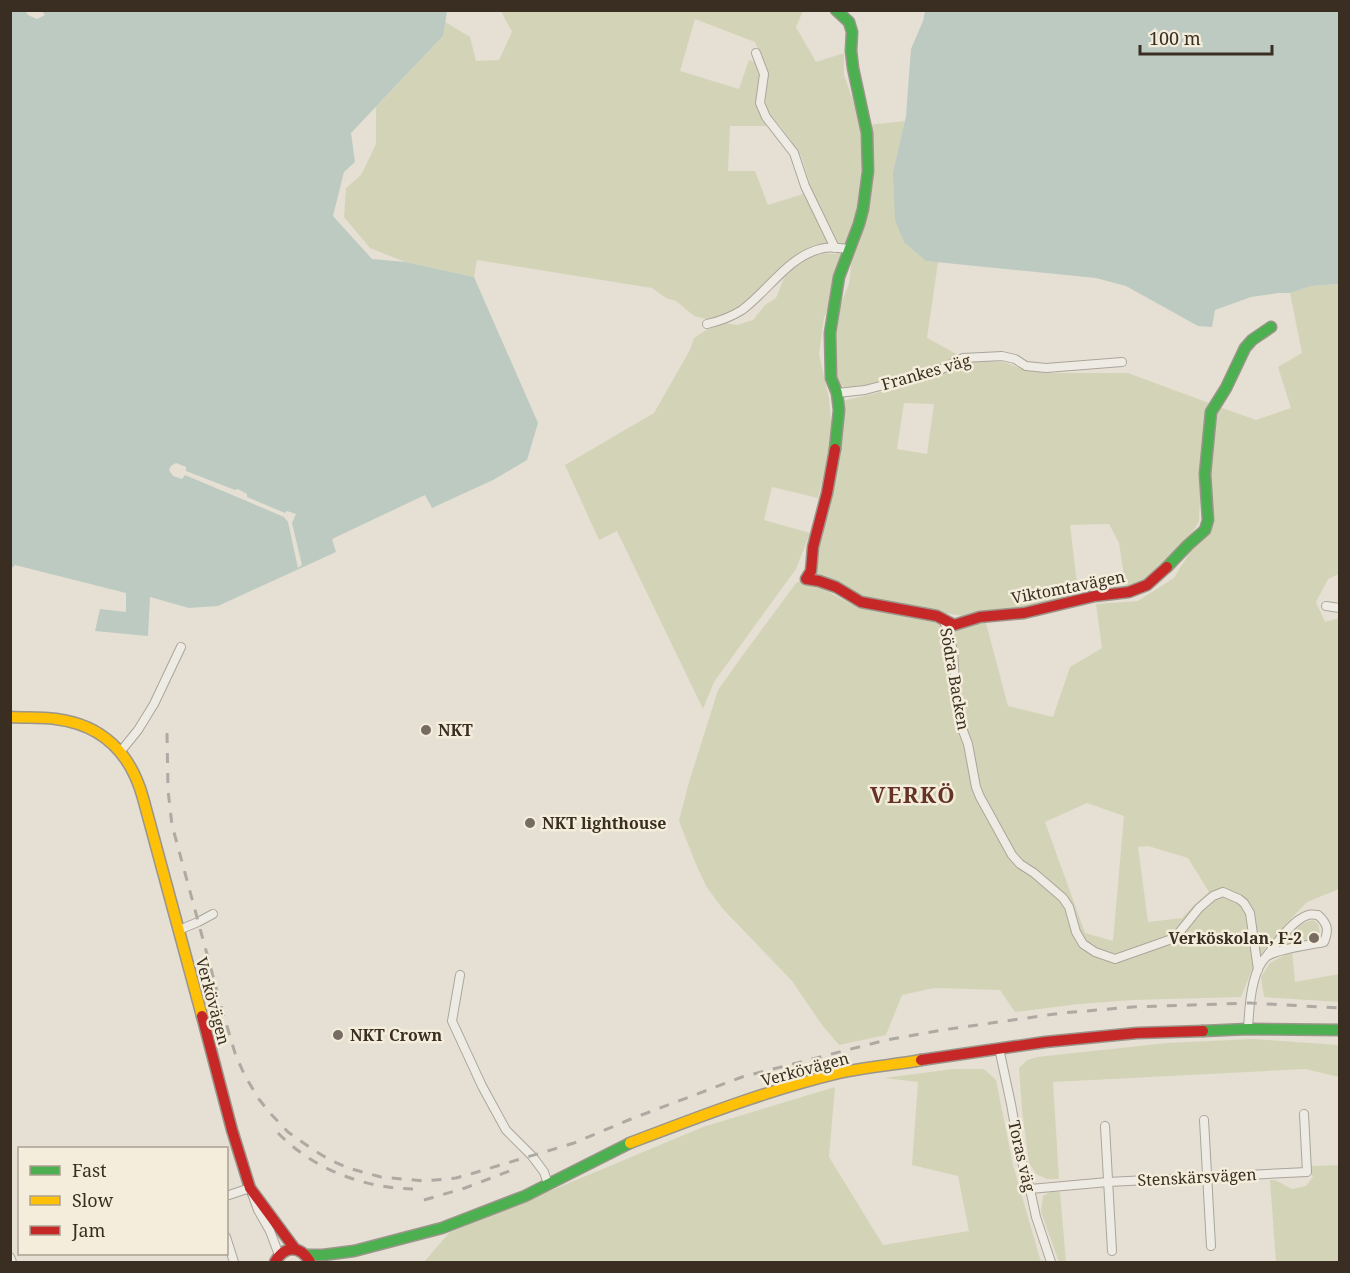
<svg xmlns="http://www.w3.org/2000/svg" width="1350" height="1273" font-family="'Noto Serif',serif">
<rect width="100%" height="100%" fill="#e5e0d3"/>
<!-- green -->
<g fill="#d3d4b7" fill-rule="evenodd">
<path d="M723 10 725 12 727 10 803 11 796 27 816 62 844 53V75L862 126 865 138 855 221 847 245H837L812 191 801 156 781 127 770 115 765 101 768 76 755 42 695 19 680 71 739 89 749 60 757 63 761 71 758 102 771 126H730L728 171H755L768 205 806 193 830 245 786 264 741 307 723 317 710 320 694 316 676 301 666 298 652 288 477 260 474 277 405 262 370 248 344 217 346 188 361 175 376 144V107L443 36 445 22 470 37 476 61 499 60 512 32 501 11Z"/>
<path d="M905 121 893 172 926 261 938 262 927 338 962 357 940 368 908 374 867 386 844 387 836 385 831 327 849 284 853 250 861 222 868 125Z"/>
<path d="M843 252 839 284 824 318 819 354 829 398 832 430 825 469 818 498 772 487 764 520 810 533 796 569 714 682 703 709 617 531 599 540 565 465 654 413 690 350 694 338 708 329 725 323 737 325 753 320 765 305 776 298 784 278 794 268 808 258 822 253 835 254Z"/>
<path d="M1339 284V574L1328 579 1316 602 1325 622 1339 618V889L1307 902 1285 925 1255 962 1241 997 1133 1000 1079 1004 1015 1012 1000 990 934 988 902 995 886 1035 839 1045 822 1025 792 981 722 908 706 886 695 862 679 821 689 782 718 690 740 659 796 583 804 579 851 604 902 610 968 624 986 623 1008 706 1053 717 1070 667 1102 648 1096 604 1138 601 1174 578 1203 531 1214 443V405L1256 420 1291 408 1278 367 1302 353 1290 293 1311 286ZM1087 803 1124 816 1113 941 1085 933 1045 822ZM1148 846 1188 858 1209 892 1193 906 1182 918 1148 922 1138 847Z"/>
<path d="M969 361 1004 362 1025 370 1047 373H1128L1209 403 1208 440 1201 481 1199 521 1171 571 1138 595 1127 596 1119 543 1109 524 1070 525 1079 600 970 617 873 602 831 583 804 568 811 555 842 401 877 393 905 383 940 375ZM904 403 934 404 927 454 897 449Z"/>
<path d="M1314 920 1318 924 1320 932C1310 943 1295 944 1281 945 1289 932 1299 923 1314 920Z"/>
<path d="M1292 951 1295 982 1339 974V1002L1264 997 1261 977 1270 963Z"/>
<path d="M1253 1039 1339 1045V1077L1305 1069 1053 1082 1059 1179H1047L1036 1174 1029 1163 1022 1110 1019 1068 1027 1060 1037 1057 1167 1043Z"/>
<path d="M953 1069H984L996 1080 1013 1165 1041 1262H424L449 1233 703 1127 835 1087 829 1157 883 1245 969 1231 958 1176 912 1165 918 1082 884 1078Z"/>
<path d="M1339 1165V1262H1276L1270 1180H1275L1292 1189 1306 1186 1313 1177 1310 1173V1166Z"/>
<path d="M1050 1192H1060L1066 1262H1059L1041 1212 1043 1196Z"/>
</g>
<!-- water -->
<g fill="#bccac2">
<path d="M41 10 447 11 443 36 351 133 355 162 344 172 333 216 372 259 405 262 474 277 538 423 527 460 493 480 432 508 425 495 332 539 336 552 218 606 189 608 150 597 148 636 95 631 100 609 126 612V593L15 565 11 569V11H25L28 15 37 19 45 15Z"/>
<path d="M925 11H1339V284L1311 286 1290 293H1278L1251 297 1215 310 1212 327 1198 326 1126 286 1096 278 926 261 904 242 895 220 893 172 906 116 911 49 923 21Z"/>
</g>
<!-- pier -->
<path fill="#e5e0d3" d="M176 463 186 467V471L235 490 238 489 247 494V497L285 513 287 511 296 514 292 523 302 565 298 568 288 522 284 517 185 475 182 479 173 476 169 470 171 466Z"/>
<g fill="none" stroke-linecap="round" stroke-linejoin="round">
<!-- street casing -->
<g stroke="#aba59b" stroke-width="10">
<g id="street">
<path d="M756 53 764 74 760 103 766 117 794 153 805 186 835 248"/>
<path d="M707 324C720 321 731 317 742 310 768 291 788 257 820 249 829 246 839 248 848 249"/>
<path d="M837 393 865 390 940 370 963 358 1002 356 1015 359 1026 366 1046 368 1122 362"/>
<path d="M1326 606 1340 608"/>
<path d="M944 620 953 650 956 698 960 723 968 744 976 787 980 797 1012 855 1020 864 1034 873 1063 898 1069 907 1076 932 1083 944 1095 952 1115 959 1169 940 1178 934 1199 908 1213 896 1223 892 1239 899 1244 903 1250 913 1258 970"/>
<path d="M121 751 138 730 154 704 181 647"/>
<path d="M179 930 198 922 213 914"/>
<path d="M460 975 452 1021 482 1086 506 1130 532 1156 544 1172 548 1184"/>
<path d="M1248 1029C1249 1010 1251 971 1266 957 1276 949 1310 945 1324 942 1329 930 1328 924 1318 915 1315 915 1311 914 1308 915 1292 920 1276 944 1266 957"/>
<path d="M999 1048 1011 1104 1020 1155 1030 1189 1036 1217 1051 1262"/>
<path d="M1204 1120 1211 1246"/>
<path d="M1105 1126 1112 1251"/>
<path d="M1030 1189 1108 1182 1307 1172 1304 1114"/>
<path d="M226 1196 250 1188 258 1210 270 1231 279 1255"/>
<path d="M226 1237 234 1262"/>
<path d="M10 1257 12 1262"/>
</g>
</g>
<!-- fast casing -->
<g stroke="#9b958b" stroke-width="13">
<g id="fast">
<path d="M835 449 839 410 837 393 831 378 830 333 839 277 859 224 863 209 868 171 867 133 853 68 851 51 852 32 849 22 836 10"/>
<path d="M1167 567 1188 545 1205 530 1208 520 1205 474 1211 412 1226 388 1245 348 1252 340 1271 327"/>
<path d="M1203 1031 1248 1029 1340 1030"/>
<path d="M306 1255H323L354 1251 442 1228 525 1196 630 1143"/>
</g>
</g>
<!-- slow casing -->
<g stroke="#9b958b" stroke-width="13">
<g id="slow">
<path d="M10 717C25 718 41 717 56 719 103 725 131 754 143 798L202 1016"/>
<path d="M630 1143C698 1117 768 1090 839 1073 866 1067 894 1065 921 1060"/>
</g>
</g>
<!-- jam casing -->
<g stroke="#9b958b" stroke-width="13">
<g id="jam">
<path d="M835 449 827 493 813 547 811 571 806 579 819 581 836 587 861 602 937 616 954 625 980 617 1024 613 1095 596 1129 592 1147 585 1167 567"/>
<path d="M202 1016 232 1130 250 1188 295 1249"/>
<path d="M921 1060 1045 1042 1137 1033 1203 1031"/>
<path d="M275 1262C285 1245 300 1245 310 1262"/>
</g>
</g>
<!-- street -->
<use href="#street" stroke="#eeebe4" stroke-width="8"/>
<!-- fast -->
<use href="#fast" stroke="#4caf50" stroke-width="10"/>
<!-- slow -->
<use href="#slow" stroke="#ffc107" stroke-width="10"/>
<!-- jam -->
<use href="#jam" stroke="#c62828" stroke-width="10"/>
<!-- rail -->
<g stroke="#aeaaa3" stroke-width="3" stroke-dasharray="10 10" stroke-linecap="butt">
<path d="M167 733 168 790 172 825 221 1006 235 1053 244 1074 258 1098 270 1113 288 1132 312 1149 330 1160 348 1168 381 1177 425 1181 456 1178 474 1173 574 1143 631 1119 742 1077 886 1040 942 1030 1062 1013 1133 1007 1250 1003 1340 1008"/>
<path d="M278 1133C313 1169 363 1188 413 1189"/>
<path d="M424 1200 465 1188 512 1170"/>
</g>
</g>
<!-- markers -->
<g fill="#766c61" stroke="#f4eddb" stroke-width="2">
<circle cx="426" cy="730" r="6"/>
<circle cx="530" cy="823" r="6"/>
<circle cx="1314" cy="938" r="6"/>
<circle cx="338" cy="1035" r="6"/>
</g>
<g text-anchor="middle" dominant-baseline="central" stroke-width="5" stroke-linejoin="round" paint-order="stroke">
<!-- street labels -->
<g font-size="16" fill="#3a2e23" stroke="#f4eddb">
<text transform="translate(926 372) rotate(-16)">Frankes väg</text>
<text transform="translate(1068 587) rotate(-11)">Viktomtavägen</text>
<text transform="translate(955 679) rotate(80)">Södra Backen</text>
<text transform="translate(213 1001) rotate(75)">Verkövägen</text>
<text transform="translate(805 1069) rotate(-15)">Verkövägen</text>
<text transform="translate(1022 1156) rotate(77)">Toras väg</text>
<text transform="translate(1197 1177) rotate(-3)">Stenskärsvägen</text>
</g>
<!-- poi labels -->
<g font-size="16" font-weight="bold" fill="#3a2e23" stroke="#f4eddb" text-anchor="start">
<text x="438" y="730">NKT</text>
<text x="542" y="823">NKT lighthouse</text>
<text x="1302" y="938" text-anchor="end">Verköskolan, F-2</text>
<text x="350" y="1035">NKT Crown</text>
</g>
<!-- district labels -->
<g font-size="22" font-weight="bold" letter-spacing="1.5" fill="#643325" stroke="#f4eddb">
<text x="913" y="794">VERKÖ</text>
</g>
</g>
<!-- border -->
<rect width="1350" height="1273" fill="none" stroke="#3a2e23" stroke-width="24"/>
<!-- legend -->
<rect x="18" y="1147" width="210" height="108" fill="#f4eddb" stroke="#aaa191" stroke-width="1.5"/>
<rect x="30" y="1166" width="30" height="9" fill="#4caf50" stroke="#aaa191" stroke-width="1.5"/>
<text x="72" y="1177" font-size="18" fill="#3a2e23">Fast</text>
<rect x="30" y="1196" width="30" height="9" fill="#ffc107" stroke="#aaa191" stroke-width="1.5"/>
<text x="72" y="1207" font-size="18" fill="#3a2e23">Slow</text>
<rect x="30" y="1226" width="30" height="9" fill="#c62828" stroke="#aaa191" stroke-width="1.5"/>
<text x="72" y="1237" font-size="18" fill="#3a2e23">Jam</text>
<!-- scale -->
<path d="M1140 45v9h132v-9" fill="none" stroke="#3a2e23" stroke-width="3"/>
<text x="1149" y="45" font-size="18" fill="#3a2e23" stroke="#f4eddb" stroke-width="4.5" paint-order="stroke">100 m</text>
</svg>
